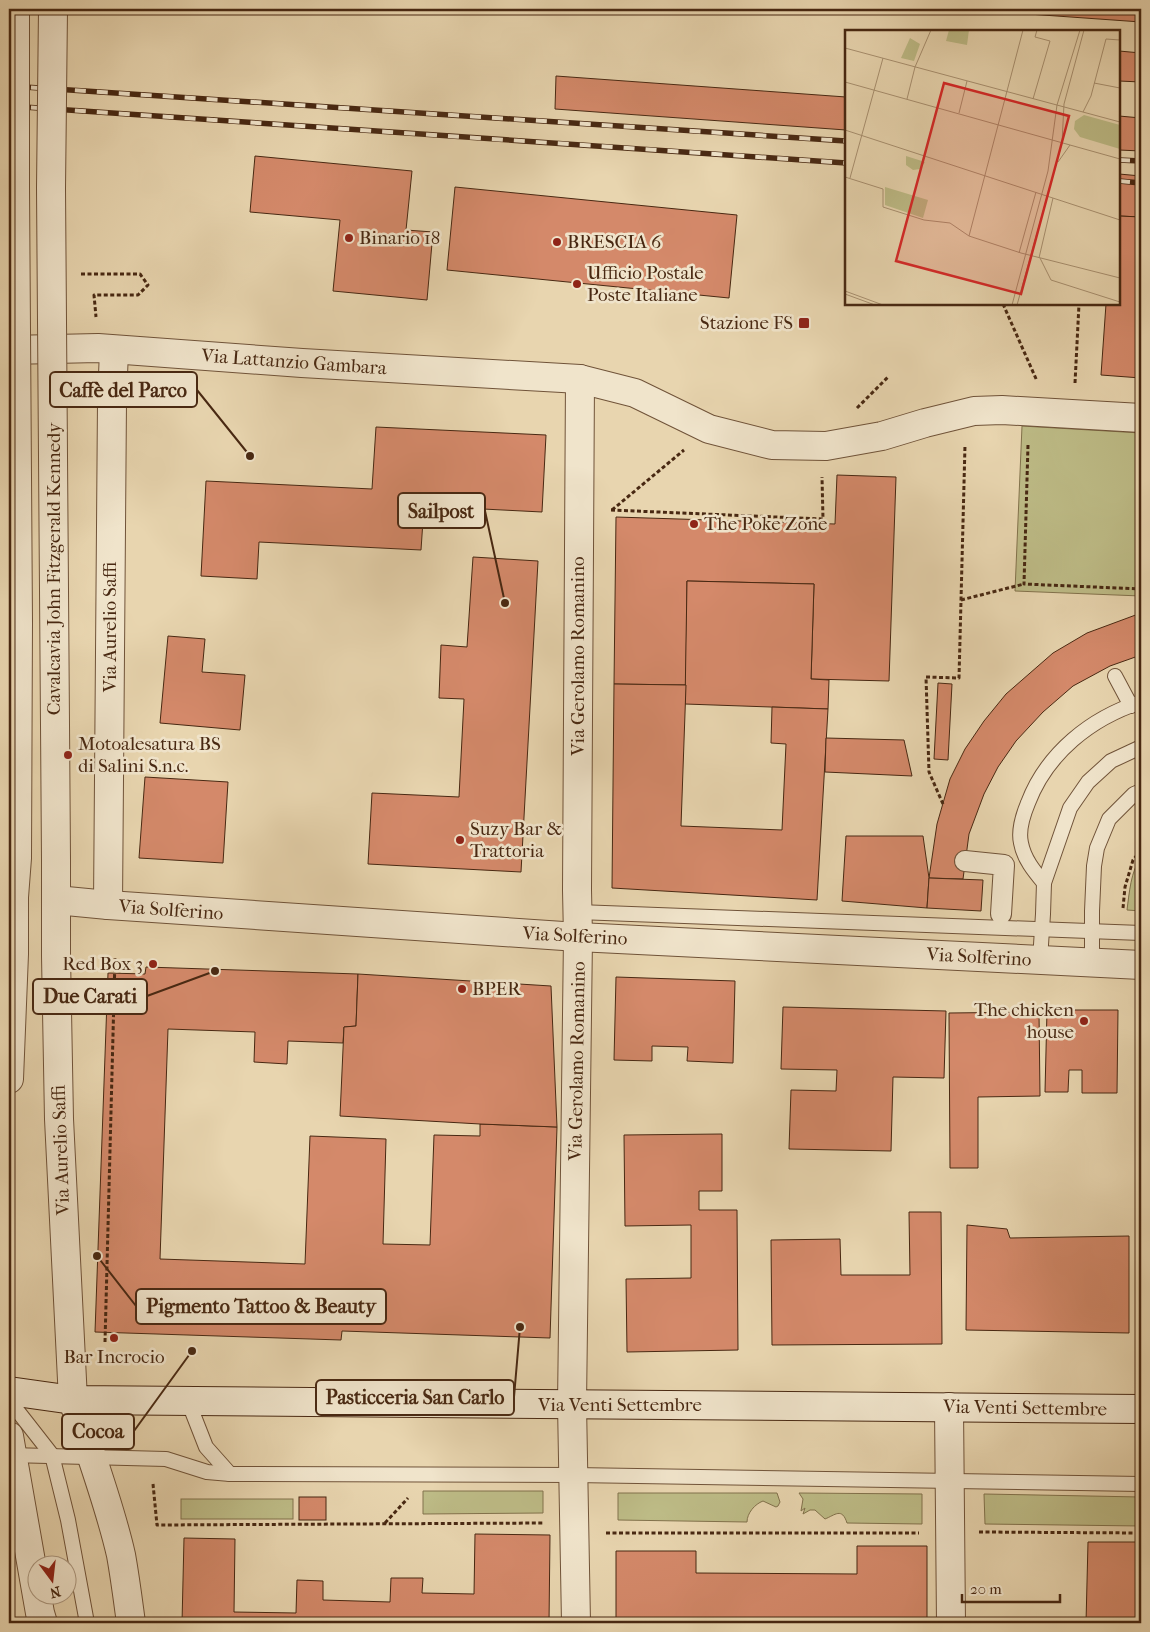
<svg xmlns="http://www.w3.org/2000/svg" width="1150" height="1632" font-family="'IM FELL French Canon',serif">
<rect width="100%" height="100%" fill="#e8d5af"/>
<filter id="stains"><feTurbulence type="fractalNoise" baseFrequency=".004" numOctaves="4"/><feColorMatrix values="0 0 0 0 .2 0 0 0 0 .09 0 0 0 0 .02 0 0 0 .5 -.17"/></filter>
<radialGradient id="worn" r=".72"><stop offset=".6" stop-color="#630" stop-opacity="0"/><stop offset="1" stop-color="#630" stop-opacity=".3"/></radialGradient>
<!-- green -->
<g fill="#bdbb86" stroke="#82724c">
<path d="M1022 426 1141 433V596L1015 591Z"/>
<path d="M1141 858V911L1127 910C1129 895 1131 869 1141 858Z"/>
<path d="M423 1491H543V1513L423 1514Z"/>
<path d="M618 1493H777L780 1502 778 1506 776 1507 763 1501C755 1504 747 1513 747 1522L618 1520Z"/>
<path d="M799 1493 922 1494V1524L847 1523C842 1507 835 1515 825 1519L815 1510H810L803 1514 805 1508 801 1511 803 1499Z"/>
<path d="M984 1494 1141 1497V1526L985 1524Z"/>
<rect x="181" y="1499" width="112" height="20"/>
</g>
<!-- building -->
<g fill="#d4896a" stroke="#482812">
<path d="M958 9H1141V22Z"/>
<path d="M1119 51 1141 53V82L1119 81Z"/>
<path d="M556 76 846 97V130L555 109Z"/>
<path d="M1119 116 1141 118V151L1119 150Z"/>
<path d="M255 156 412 171 406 230 433 232 427 300 333 291 340 220 250 212Z"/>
<path d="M1119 174 1141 176V217L1119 216Z"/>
<path d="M455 187 737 215 729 298 447 270Z"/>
<path d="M1119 216 1141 217V378L1101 375 1106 304H1119Z"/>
<path d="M376 427 546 435 542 512 424 506 421 550 259 542 257 579 201 576 206 481 372 489Z"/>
<path d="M837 475 896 477 889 681 811 679 814 584 687 581 686 685 614 684 616 517 835 524Z"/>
<path d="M473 557 538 561 521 872 368 864 372 793 459 797 464 699 439 698 441 645 467 647Z"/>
<path d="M687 581 814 584 811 679 829 680 828 709 685 704Z"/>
<path d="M1141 613V655L1110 666 1073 686 1043 712 1016 741 998 767 984 794 969 834 963 879 929 878 937 824 950 779 965 749 984 721 1006 694 1053 653 1087 633Z"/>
<path d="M168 636 205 639 202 672 245 675 240 730 160 723Z"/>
<path d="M938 683 952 684 948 760 934 759Z"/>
<path d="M614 684 686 685 681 826 782 830 786 744 771 743 772 707 828 709 817 900 612 888Z"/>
<path d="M826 738 904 740 912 776 825 772Z"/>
<path d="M145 777 228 782 223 863 139 858Z"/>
<path d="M846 836H923L929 878 927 908 842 901Z"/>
<path d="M929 878 983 880 981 911 927 908Z"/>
<path d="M146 967 358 974 356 1026 344 1027 343 1043 288 1041 287 1064 254 1062 255 1032 168 1029 160 1259 305 1264 310 1136 386 1139 383 1244 430 1245 434 1135 480 1136V1124L557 1127 550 1338 342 1331 341 1340 95 1332 108 973 145 974Z"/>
<path d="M358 974 551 986 557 1127 480 1124 340 1116 344 1027 356 1026Z"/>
<path d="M616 977 735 981 733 1063 687 1061 688 1047 652 1046V1061L614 1060Z"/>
<path d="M783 1007 946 1011 944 1078 893 1077 891 1151 789 1149 791 1090 836 1091 837 1070 781 1069Z"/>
<path d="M1047 1010H1118L1117 1093H1082V1070H1069L1068 1092H1045Z"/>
<path d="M1138 1010H1141V1140Z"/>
<path d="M1039 1012 1040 1096 978 1097V1168H950L949 1013Z"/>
<path d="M722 1134V1191H699V1210H737L738 1350 627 1352 626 1279 691 1278V1225L625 1226 624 1135Z"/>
<path d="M909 1212H941L942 1344 772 1345 771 1240 840 1239 841 1275H910Z"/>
<path d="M967 1225 1007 1229 1010 1238 1129 1236V1333L966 1330Z"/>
<rect x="299" y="1497" width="27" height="23"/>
<path d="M475 1534 550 1535 549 1623H182L184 1538 235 1539 234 1612 296 1613 297 1580 323 1581V1600L390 1602 391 1578H423L422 1593 474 1594Z"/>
<path d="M1088 1542H1141V1623H1086Z"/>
<path d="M857 1546H927V1623H616V1551H696V1573L857 1574Z"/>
</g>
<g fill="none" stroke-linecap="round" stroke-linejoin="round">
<!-- service casing -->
<g stroke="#705339" stroke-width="16">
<g id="service">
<path d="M1115 676 1131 706"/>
<path d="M1044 883C1034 871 1024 859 1021 843 1018 830 1023 815 1028 803 1047 753 1091 718 1141 702"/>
<path d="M578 912 1141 933"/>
<path d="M1040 960 1043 914 1044 883 1070 808 1088 782 1111 761 1141 747"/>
<path d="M1092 963V911L1094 866 1097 848 1109 819 1134 794 1141 791"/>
<path d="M9 1400 52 1455 68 1520 87 1623"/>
<path d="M188 1401 206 1447 230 1474"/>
<path d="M9 1455 166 1459 207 1472 230 1474 574 1475 1141 1484"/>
</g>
</g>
<!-- pedestrian casing -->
<g stroke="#705339" stroke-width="22">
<path id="pedestrian" d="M965 861 1004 865 1001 914"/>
</g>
<!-- minor casing -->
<g stroke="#705339" stroke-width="30">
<g id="minor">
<path d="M9 350 98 348 302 363 580 379 635 393 709 429 772 445 826 446 882 436 925 423 974 411 1002 410 1141 418"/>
<path d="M56 900 108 905 578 937 1141 965"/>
<path d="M108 905 112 401 114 350"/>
<path d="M73 1400C89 1451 109 1502 121 1555 125 1577 128 1601 131 1623"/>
<path d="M949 1407 951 1623"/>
<path d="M9 1436 40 1613 43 1623"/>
<path d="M576 1623 572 1404 578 937 577 890 580 379"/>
</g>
</g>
<!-- tertiary casing -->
<g stroke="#705339" stroke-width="30">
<g id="tertiary">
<path d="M56 859V956L59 1119 73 1400"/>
<path d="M9 1079 14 954V897L17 858 18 622"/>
</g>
</g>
<!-- secondary casing -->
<g stroke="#482812" stroke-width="30">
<path id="secondary" d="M9 1391 73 1400 1141 1409"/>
</g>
<!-- path -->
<g stroke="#482812" stroke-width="3" stroke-dasharray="4 2.5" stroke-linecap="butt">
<path d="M81 274H140L148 285 138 295H94L96 317"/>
<path d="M1003 304 1037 381"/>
<path d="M1075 383 1079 304"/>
<path d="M857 408 888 377"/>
<path d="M1028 445 1024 584 1141 589"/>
<path d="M611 510 823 519 822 477"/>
<path d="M612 510 684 450"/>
<path d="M961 600 1024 584"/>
<path d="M943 804 929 772 926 677 959 678 965 445"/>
<path d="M1123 908 1125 887 1133 860 1141 850"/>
<path d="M105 1342 115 958"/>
<path d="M153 1484 157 1525 544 1523"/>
<path d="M385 1523 408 1498"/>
<path d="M979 1532 1141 1533"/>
<path d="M606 1533H919"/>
</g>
<!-- service -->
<use href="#service" stroke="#f0e4cb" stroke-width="14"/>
<!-- pedestrian -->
<use href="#pedestrian" stroke="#f0e4cb" stroke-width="20"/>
<!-- minor -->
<use href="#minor" stroke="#f0e4cb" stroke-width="28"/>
<!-- tertiary -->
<use href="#tertiary" stroke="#f0e4cb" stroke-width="28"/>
<!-- secondary -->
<use href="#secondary" stroke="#f0e4cb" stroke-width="28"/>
<!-- rail casing -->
<g stroke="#482812" stroke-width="5.5">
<g id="rail">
<path d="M9 86 846 141"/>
<path d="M9 106 846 163"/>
<path d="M1119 160 1141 161"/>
<path d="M1119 181 1141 183"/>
</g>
</g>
<!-- rail -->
<use href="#rail" stroke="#f0e4cb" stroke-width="4" stroke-dasharray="11" stroke-linecap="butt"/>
<!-- tertiary-bridge casing -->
<g stroke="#705339" stroke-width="30" stroke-linecap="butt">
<g id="tertiary-bridge">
<path d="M15 9V187L18 622"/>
<path d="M53 9 51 188 56 859"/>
</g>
</g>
<!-- tertiary-bridge -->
<use href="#tertiary-bridge" stroke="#f0e4cb" stroke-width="28"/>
</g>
<!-- markers -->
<g fill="#8f2418" stroke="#f0e4cb" stroke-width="2">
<circle cx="349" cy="238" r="5"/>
<circle cx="557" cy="242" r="5"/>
<circle cx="577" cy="284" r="5"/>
<rect x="798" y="317" width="12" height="12" rx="2.5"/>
<circle cx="694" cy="524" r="5"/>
<circle cx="68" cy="755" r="5"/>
<circle cx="460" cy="840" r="5"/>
<circle cx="153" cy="964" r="5"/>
<circle cx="462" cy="989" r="5"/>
<circle cx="1084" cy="1021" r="5"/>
<circle cx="114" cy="1338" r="5"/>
</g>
<g text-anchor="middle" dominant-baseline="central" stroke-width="5" stroke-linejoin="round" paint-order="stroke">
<!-- poi labels -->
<g font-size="19" fill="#482812" stroke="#f0e4cb" text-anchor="start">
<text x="359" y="238">Binario 18</text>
<text x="567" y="242">BRESCIA 6</text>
<text x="587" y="273">Ufficio Postale<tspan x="587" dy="22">Poste Italiane</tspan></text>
<text x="793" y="323" text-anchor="end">Stazione FS</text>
<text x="704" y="524">The Poke Zone</text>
<text x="78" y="744">Motoalesatura BS<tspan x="78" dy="22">di Salini S.n.c.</tspan></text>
<text x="470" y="829">Suzy Bar &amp;<tspan x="470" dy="22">Trattoria</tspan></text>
<text x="143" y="964" text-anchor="end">Red Box 3</text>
<text x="472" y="989">BPER</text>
<text x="1074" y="1010" text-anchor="end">The chicken<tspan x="1074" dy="22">house</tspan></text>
<text x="114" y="1357" text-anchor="middle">Bar Incrocio</text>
</g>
<!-- street labels -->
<g font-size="19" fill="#482812" stroke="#f0e4cb">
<text transform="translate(294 362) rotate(4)">Via Lattanzio Gambara</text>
<text transform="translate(54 569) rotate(-90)">Cavalcavia John Fitzgerald Kennedy</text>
<text transform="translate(110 627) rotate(-90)">Via Aurelio Saffi</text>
<text transform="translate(578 656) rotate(-90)">Via Gerolamo Romanino</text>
<text transform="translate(171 910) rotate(4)">Via Solferino</text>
<text transform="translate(575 936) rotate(3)">Via Solferino</text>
<text transform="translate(979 957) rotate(3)">Via Solferino</text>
<text transform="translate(577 1061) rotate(-89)">Via Gerolamo Romanino</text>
<text transform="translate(61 1150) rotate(-92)">Via Aurelio Saffi</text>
<text x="620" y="1405">Via Venti Settembre</text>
<text transform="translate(1025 1408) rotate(1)">Via Venti Settembre</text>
</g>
</g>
<!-- overview -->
<g transform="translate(845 30)">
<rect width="275" height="275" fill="#e8d5af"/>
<path d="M104 0H124L122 15 101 11ZM65 8 75 14 69 31 56 28ZM239 85 275 95V119L235 107 229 99 230 91ZM61 126 80 132 75 139 68 140 61 135ZM40 157 83 170 78 188 40 175Z" fill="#bdbb86"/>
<path fill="none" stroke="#a89070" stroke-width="1" d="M0 18 275 92M0 52 275 129M249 53 275 58M62 69 70 37 86 0M188 69 205 11 190 7 192 0M238 82 246 66 261 9 275 10M114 83 122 51M0 100 275 190M213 132 225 115M0 147 38 159V177L79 190 105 193 124 206 176 223 275 248M5 148 38 28M124 206 178 0M174 223 191 162M194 228 208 168M195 228 206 250 275 272M0 261 38 275M0 264 30 275M167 275 203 141 212 75 235 0M172 275 217 113 219 74 239 0"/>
<path fill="#d62828" fill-opacity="0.15" stroke="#d62828" stroke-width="2.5" d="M99 53 224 86 176 264 51 231Z"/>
<rect width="275" height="275" fill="none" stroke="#482812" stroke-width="2.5"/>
</g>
<!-- callouts -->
<path fill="none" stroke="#482812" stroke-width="2" d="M250 456L197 390M505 603L485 511M215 971L147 996M97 1256L136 1306M520 1327L514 1397M192 1351L134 1431"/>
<g fill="#482812" stroke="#f0e4cb" stroke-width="2">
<circle cx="250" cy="456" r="5"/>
<circle cx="505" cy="603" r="5"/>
<circle cx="215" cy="971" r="5"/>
<circle cx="97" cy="1256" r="5"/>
<circle cx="520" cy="1327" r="5"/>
<circle cx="192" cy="1351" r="5"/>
</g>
<g fill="#f0e4cb" stroke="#482812" stroke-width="2">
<rect x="50" y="372" width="147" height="35" rx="5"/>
<rect x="398" y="493" width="87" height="35" rx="5"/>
<rect x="33" y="979" width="114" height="35" rx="5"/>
<rect x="136" y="1289" width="250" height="35" rx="5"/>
<rect x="316" y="1380" width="198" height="35" rx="5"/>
<rect x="62" y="1414" width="72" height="35" rx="5"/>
</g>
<g font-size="20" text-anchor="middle" font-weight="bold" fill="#482812">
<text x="123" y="397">Caffè del Parco</text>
<text x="441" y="518">Sailpost</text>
<text x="90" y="1003">Due Carati</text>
<text x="261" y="1313">Pigmento Tattoo &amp; Beauty</text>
<text x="415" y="1404">Pasticceria San Carlo</text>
<text x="98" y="1438">Cocoa</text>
</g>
<!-- margin -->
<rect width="1150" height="1632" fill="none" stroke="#e8d5af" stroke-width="30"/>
<rect x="10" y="10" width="1130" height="1612" fill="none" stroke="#482812" stroke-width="2.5"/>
<rect x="15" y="15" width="1120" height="1602" fill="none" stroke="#482812"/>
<!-- north arrow -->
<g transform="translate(52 1580) rotate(165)"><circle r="24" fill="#f0e4cb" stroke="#ad9981"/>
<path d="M0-4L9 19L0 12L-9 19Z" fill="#8f2418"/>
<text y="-8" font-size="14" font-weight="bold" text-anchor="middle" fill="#482812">N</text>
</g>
<!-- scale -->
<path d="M962 1594v8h98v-8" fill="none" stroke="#482812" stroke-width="2.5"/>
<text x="970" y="1594" font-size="15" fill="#482812" stroke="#f0e4cb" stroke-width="4" paint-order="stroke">20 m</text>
<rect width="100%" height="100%" filter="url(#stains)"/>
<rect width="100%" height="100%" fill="url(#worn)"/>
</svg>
